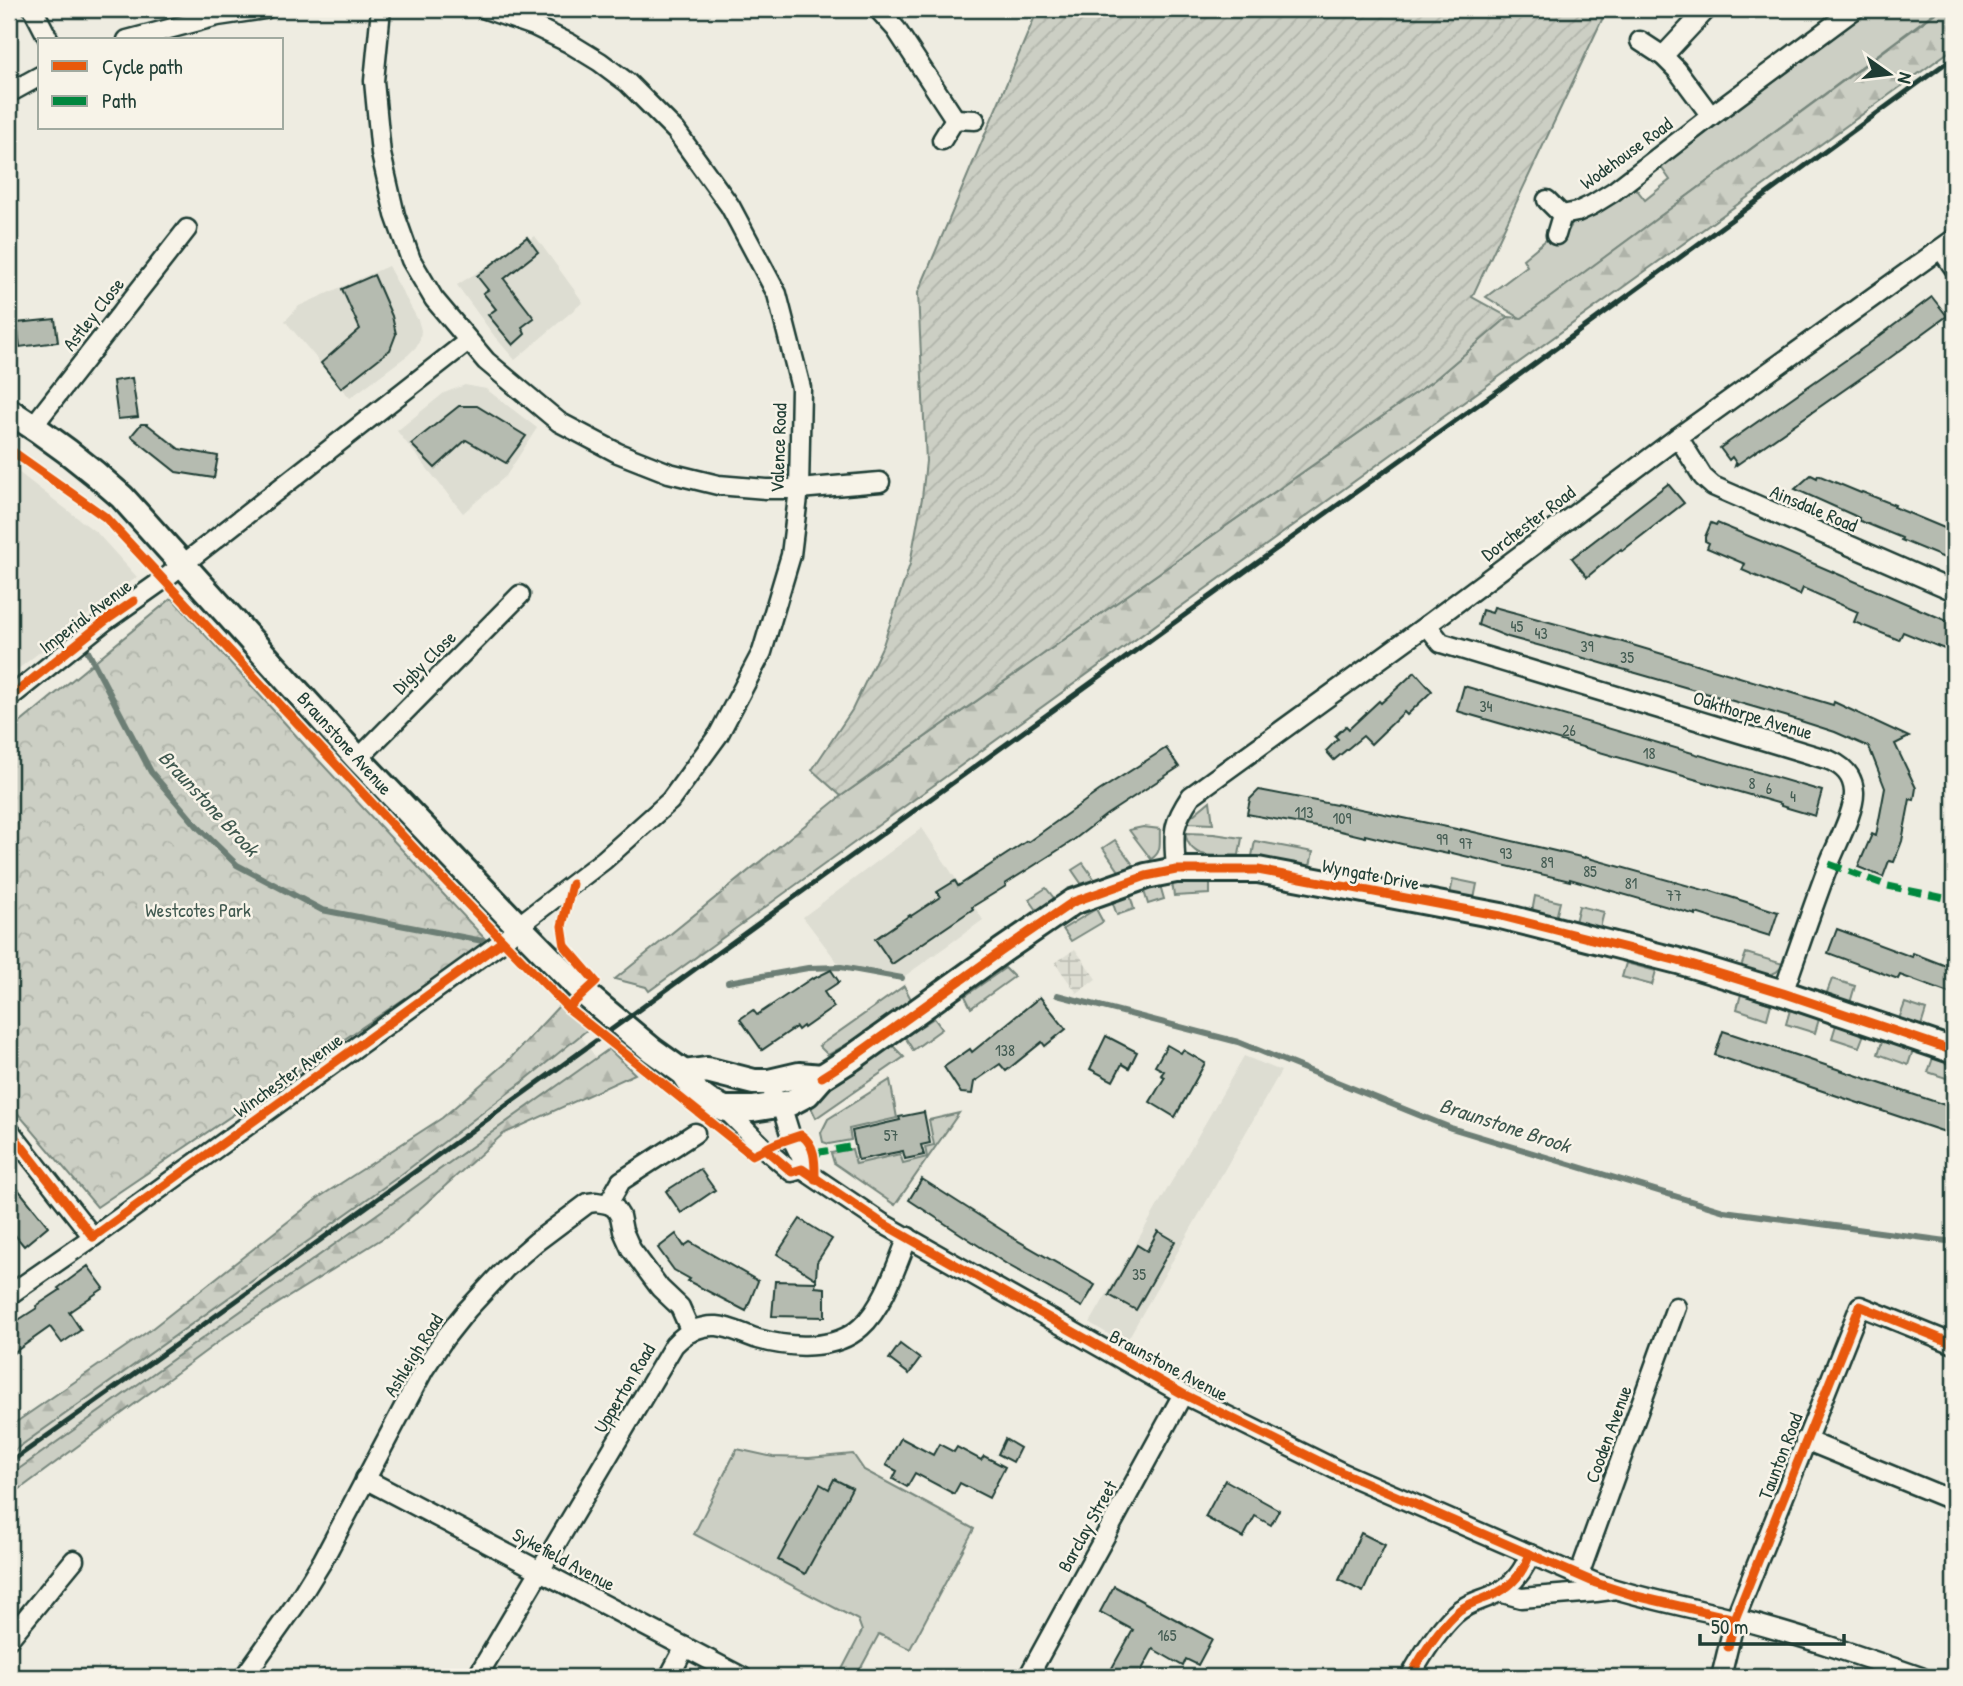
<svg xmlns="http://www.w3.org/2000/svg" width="1963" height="1686" font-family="'Patrick Hand',sans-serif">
<defs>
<pattern id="industrial-grid" width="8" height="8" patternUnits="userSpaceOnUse" patternTransform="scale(1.75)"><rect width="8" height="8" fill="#ddddd2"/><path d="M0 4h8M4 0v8" fill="none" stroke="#bdbfb5"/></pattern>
<pattern id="forest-firs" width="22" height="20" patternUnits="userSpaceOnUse" patternTransform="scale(1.75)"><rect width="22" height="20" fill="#cccfc4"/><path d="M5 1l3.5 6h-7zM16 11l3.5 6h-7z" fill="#afb3a9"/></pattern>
<pattern id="park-crowns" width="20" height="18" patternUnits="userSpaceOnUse" patternTransform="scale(1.75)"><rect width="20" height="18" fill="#cccfc4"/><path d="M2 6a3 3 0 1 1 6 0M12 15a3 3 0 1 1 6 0" fill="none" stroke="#afb3a9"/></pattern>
<pattern id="garden-furrows" width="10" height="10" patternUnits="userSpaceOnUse" patternTransform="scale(1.75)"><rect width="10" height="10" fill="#cccfc4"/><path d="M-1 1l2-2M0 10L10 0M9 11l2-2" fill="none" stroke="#afb3a9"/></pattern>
</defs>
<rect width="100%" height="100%" fill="#eeece1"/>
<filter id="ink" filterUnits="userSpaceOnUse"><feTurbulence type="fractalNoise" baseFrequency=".0143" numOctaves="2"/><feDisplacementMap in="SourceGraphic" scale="14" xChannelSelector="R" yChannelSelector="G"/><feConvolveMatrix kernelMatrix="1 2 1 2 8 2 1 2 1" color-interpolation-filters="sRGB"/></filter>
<g filter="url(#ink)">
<!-- built -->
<g fill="#ddddd2">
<path d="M535 236 583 302 515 360 495 337 457 285Z"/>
<path d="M388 266 418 320 421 330 420 339 416 347 408 355 350 398 285 321 299 306Z"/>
<path d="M465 385 486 389 537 428 506 476 463 513 397 431 444 393Z"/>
<path d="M9 465 97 533 137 577 9 676Z"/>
<path d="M922 828 983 920 902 978 841 967 803 917Z"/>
<path d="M580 1035 596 1058 9 1476V1454L398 1177 524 1081Z"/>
<path d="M1244 1056 1281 1071 1125 1344 1090 1323Z"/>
</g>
<!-- industrial -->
<path fill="url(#industrial-grid)" d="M1075 949 1096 979 1077 993 1055 963Z"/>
<!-- grass -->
<g fill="#cccfc4" stroke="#76867c" stroke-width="2">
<path d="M1871 9H1939L1522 319 1486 297 1527 266 1523 259 1546 240 1553 245 1560 244 1573 223 1598 212 1634 186 1645 200 1670 180 1661 167Z"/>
<path d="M1210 801 1213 824 1187 823 1192 816Z"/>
<path d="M1143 827 1160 829C1159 841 1163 852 1151 859L1129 830Z"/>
<path d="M1185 833 1214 834 1242 838 1239 855C1216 855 1191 862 1185 833Z"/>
<path d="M1115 840 1134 866 1119 871 1103 848Z"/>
<path d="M1255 841 1313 852 1310 866 1252 856Z"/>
<path d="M1083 863 1095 880 1083 886 1072 870Z"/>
<path d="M1453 879 1477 884 1474 899 1450 895Z"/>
<path d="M1210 881V894L1174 896 1172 882Z"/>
<path d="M1160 885 1164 899 1148 904 1144 891Z"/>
<path d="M1046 888 1057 902 1039 913 1029 899Z"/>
<path d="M1130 895 1134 909 1117 915 1112 901Z"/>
<path d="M1535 896 1560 902 1556 918 1532 912Z"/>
<path d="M1579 906 1604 912 1600 928 1575 922Z"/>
<path d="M1096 909 1103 922 1071 941 1063 929Z"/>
<path d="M1746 953 1783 964C1774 982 1757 972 1741 967Z"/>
<path d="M1626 963 1656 971 1652 985 1622 977Z"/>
<path d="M1005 968 1014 977 971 1008 965 996Z"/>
<path d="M1832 979 1855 986 1850 1003 1826 995Z"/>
<path d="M904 986 912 1001 862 1035 828 1055 819 1046Z"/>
<path d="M1741 994 1771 1004 1767 1019 1737 1009Z"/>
<path d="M1905 1003 1926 1010 1921 1026 1899 1019Z"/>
<path d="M1790 1010 1819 1019 1815 1033 1786 1024Z"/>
<path d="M934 1018 942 1029 913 1050 905 1037Z"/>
<path d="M1836 1025 1864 1034 1859 1047 1832 1038Z"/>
<path d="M1883 1039 1913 1050 1908 1065 1878 1054Z"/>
<path d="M892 1045 904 1057 816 1118 809 1103Z"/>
<path d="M1933 1058 1954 1065 1952 1080 1928 1072Z"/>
<path d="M890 1080 897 1118 849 1129 851 1140 829 1144 823 1142 821 1133 828 1119Z"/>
<path d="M959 1113 895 1205 834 1163 831 1153 852 1149 856 1164 900 1154 903 1163 927 1157 925 1147 934 1145 929 1120Z"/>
<path d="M737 1449 773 1457 809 1458 853 1454 864 1470 974 1529 910 1649 879 1634 856 1677H838L862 1631 858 1620 694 1534Z"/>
</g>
<!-- forest -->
<g fill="url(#forest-firs)" stroke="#76867c" stroke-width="2">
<path d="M1941 9H1954V48L649 991 646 987 615 979 841 796 1434 380 1508 317 1522 318Z"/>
<path d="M559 1006 587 1030 524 1081 398 1177 9 1454V1427L150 1330 318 1198 442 1118 505 1064Z"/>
<path d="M609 1049 635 1074 503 1134 396 1230 229 1334 9 1497V1476Z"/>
</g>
<!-- park -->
<path fill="url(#park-crowns)" stroke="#76867c" stroke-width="2" d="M172 598 310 751 488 942 97 1207 9 1103V732Z"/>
<!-- garden -->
<path fill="url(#garden-furrows)" stroke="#76867c" stroke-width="2" d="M1038 9H1607L1472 297 1508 317 1434 380 841 796 812 770 852 710 883 645 910 564 922 498 926 461 918 293Z"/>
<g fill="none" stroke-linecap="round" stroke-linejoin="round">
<!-- stream -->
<g stroke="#6c7e74" stroke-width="6">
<path d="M85 646 151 772 197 826 237 865 322 910 488 942"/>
<path d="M728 982 808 968 841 967 902 978"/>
<path d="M1057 995 1238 1042 1451 1128 1724 1211 1954 1242"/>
</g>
</g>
<!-- building -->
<g fill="#b5bbb0" stroke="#1f3d34" stroke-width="2">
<path d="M527 237 538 252 504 279 534 318 522 327 525 334 513 345 488 315 496 309 483 293 488 290 477 276Z"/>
<path d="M374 275 392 316 396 334 390 350 341 388 321 363 360 329 342 289Z"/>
<path d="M1932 297 1947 316 1887 360 1735 466 1736 463 1732 457 1729 460 1720 448 1866 346Z"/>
<path d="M55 319 58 342 20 347 17 323Z"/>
<path d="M132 378 138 417 118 419 113 381Z"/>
<path d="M459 406H477L526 436 506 463 466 440 435 468 411 444Z"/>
<path d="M141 424H147L179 449 218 456 214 478 176 472 131 436Z"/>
<path d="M1811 475 1817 478 1818 475 1861 493 1862 492 1895 505 1894 507 1954 532V562L1901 540 1902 538 1858 520 1859 518 1853 515 1795 489Z"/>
<path d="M1668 484 1684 503 1622 551 1621 549 1587 577 1572 558Z"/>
<path d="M1711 523 1716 525 1717 523 1761 541 1954 624V653L1903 632 1899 640 1854 622 1858 612 1803 588 1800 595 1742 570 1745 564 1707 548 1709 543 1705 541V537Z"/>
<path d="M1494 607 1619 641 1833 705 1834 702 1909 737 1895 744 1916 788 1914 800 1910 799 1902 841 1894 862 1889 861 1883 877 1858 867 1872 834 1876 836 1885 788 1869 747 1835 732 1785 716 1563 652 1508 637 1478 625 1482 610 1492 613Z"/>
<path d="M1415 672 1432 691 1407 715 1404 712 1371 744 1363 736 1334 760 1326 751 1338 739 1335 736 1346 726 1349 729 1379 701 1381 703Z"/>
<path d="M1464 686 1822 791 1815 816 1781 806V804L1457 711Z"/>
<path d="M1166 748 1179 767 1106 815 1071 842 1005 884 1006 886 972 907 973 909 892 964 875 939 910 915 911 916 940 897 937 892 955 881 958 886 1027 841 1028 842 1099 791Z"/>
<path d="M1259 790 1336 805 1337 804 1461 830V829L1585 858V857L1707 891 1708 890 1778 912 1770 936 1696 913V915L1570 879V881L1448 852V854L1410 846 1365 835V837L1328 828 1327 829 1247 814 1250 799Z"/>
<path d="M1837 929 1912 957 1913 953 1954 969V995L1900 975 1898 979 1828 953Z"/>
<path d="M831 970 839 982 824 992 834 1007 804 1028 803 1026 798 1030 796 1027 762 1050 740 1019 753 1010 757 1015 812 978 813 979Z"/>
<path d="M1040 997 1066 1029 1045 1046 1042 1042 1006 1071 1000 1064 974 1082 972 1094 961 1093 944 1067 970 1049 972 1052Z"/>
<path d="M1723 1031 1954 1108V1135L1715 1055Z"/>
<path d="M1106 1036 1137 1052 1129 1068 1122 1064 1113 1081 1090 1069Z"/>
<path d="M1167 1045 1181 1053 1183 1050 1205 1063 1175 1117 1150 1102 1165 1077 1161 1075 1164 1071 1155 1066Z"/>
<path d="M924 1112 930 1143 921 1145 924 1155 905 1159 903 1151 858 1160 852 1131 900 1120 899 1117Z"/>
<path d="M700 1169 715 1190 681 1213 666 1191Z"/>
<path d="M9 1178 48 1226 24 1246 9 1228Z"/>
<path d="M922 1179 1008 1234V1235L1095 1285 1082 1307 1008 1265 909 1200Z"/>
<path d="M800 1219 832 1239 817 1262 816 1279 777 1254Z"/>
<path d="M1158 1231 1175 1241 1136 1310 1109 1295 1137 1245 1147 1251Z"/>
<path d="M676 1234 684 1246 690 1242 758 1281 746 1311 688 1281 690 1279 674 1270 658 1248Z"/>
<path d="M88 1266 104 1288 69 1312 81 1330 62 1343 50 1327 9 1356V1326L37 1308 36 1306 60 1290 58 1288Z"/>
<path d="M775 1281 816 1282 815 1287 825 1288V1317L772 1316Z"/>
<path d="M900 1344 920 1359 909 1374 889 1359Z"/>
<path d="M901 1438 933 1455 939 1444 954 1452 957 1447 981 1460 984 1456 1005 1467 989 1498 960 1483 954 1494 915 1473 907 1487 893 1479 897 1471 886 1465Z"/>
<path d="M1005 1439 1020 1448 1013 1462 998 1454Z"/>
<path d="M834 1479 852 1488 805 1574 778 1560 820 1484 829 1489Z"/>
<path d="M1225 1480 1279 1510 1271 1525 1255 1516 1243 1538 1205 1517Z"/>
<path d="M1361 1533 1385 1545 1363 1592 1339 1580Z"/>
<path d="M1114 1586 1212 1639 1198 1665 1186 1659 1183 1666 1153 1649 1138 1677H1107L1133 1630 1100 1612Z"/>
</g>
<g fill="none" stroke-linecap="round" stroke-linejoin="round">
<!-- street casing -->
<g stroke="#1f3d34" stroke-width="23">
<g id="street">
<path d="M33 9 49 40"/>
<path d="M381 9 374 81 381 154 395 215 411 260 434 299 486 361 559 422 618 453 669 473 718 485 766 489H799L880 482"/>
<path d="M878 9 896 29 955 119"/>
<path d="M1707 9 1663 56 1677 70 1711 116"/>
<path d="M127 40 218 16 265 9"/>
<path d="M1640 41 1663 56"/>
<path d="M9 93 40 76"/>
<path d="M942 140 955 119 975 120"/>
<path d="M1547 200 1562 215"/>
<path d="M1556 235 1562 215 1577 212 1592 205 1613 192 1711 116 1855 9"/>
<path d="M1941 249 1954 268"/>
<path d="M33 426 187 229"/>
<path d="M1678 437 1703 477 1713 486 1954 591"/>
<path d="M1427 625 1441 643 1829 760C1843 766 1853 775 1854 792 1855 811 1836 845 1829 864 1813 906 1798 950 1783 993"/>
<path d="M9 698 105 621 163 580 468 341"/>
<path d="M358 759 520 595"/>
<path d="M1176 870C1174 834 1170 827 1191 796L1427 625 1678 437 1954 239"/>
<path d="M773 1096 781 1105 791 1137 802 1159V1169"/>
<path d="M725 1109 765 1149 792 1172 802 1169 882 1223 1183 1394 1343 1473 1596 1583C1642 1599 1690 1607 1737 1619 1799 1635 1860 1656 1921 1677"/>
<path d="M9 1130 93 1237"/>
<path d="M608 1204 615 1208 620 1216 623 1231 631 1249 660 1288 680 1307 691 1332"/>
<path d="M9 1295 93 1237 503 941 518 926 604 860 670 801 719 734 762 652 791 555 799 489 801 388 777 294 730 206 676 131 628 83 600 62 569 43 534 26 485 9"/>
<path d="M1805 1440 1954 1501"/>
<path d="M365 1479 742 1677"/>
<path d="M1579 1575 1676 1307"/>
<path d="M1499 1592 1521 1598 1596 1592 1611 1590"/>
<path d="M9 1639 74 1560"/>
<path d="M244 1677 296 1604 323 1560 424 1369 444 1339 467 1310 506 1268 536 1242 588 1203 596 1202 608 1204 621 1181 695 1133"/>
<path d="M477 1677 674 1345C685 1333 700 1325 717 1326 730 1327 745 1335 758 1339 790 1348 835 1351 861 1327 883 1308 897 1264 908 1237"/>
<path d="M669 1677 685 1647"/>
<path d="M1028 1677 1183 1394"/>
<path d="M1410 1677C1422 1655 1436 1632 1455 1614 1467 1602 1485 1600 1499 1592 1515 1583 1524 1570 1530 1554"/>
<path d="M1721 1677 1735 1619 1860 1306 1954 1344"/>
</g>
</g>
<!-- secondary casing -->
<g stroke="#1f3d34" stroke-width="30">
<g id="secondary">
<path d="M9 411C49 436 87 465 122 497L358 759 518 926 584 993 652 1050 684 1073 697 1093 708 1101 725 1109H753L790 1103 807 1094 822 1077 852 1058 1003 950 1073 902 1146 876 1176 870H1258L1501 916 1678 961 1783 993 1954 1051"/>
<path d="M684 1073 707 1070 754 1082H769L799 1075 822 1077"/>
</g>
</g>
<!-- street -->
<use href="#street" stroke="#f7f3e8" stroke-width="18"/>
<!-- secondary -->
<use href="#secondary" stroke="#f7f3e8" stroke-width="24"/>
<!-- rail -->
<path stroke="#1f3d34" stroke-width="5" d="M9 1463 171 1348 1272 552 1500 389 1954 57"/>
<!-- quiet -->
<g stroke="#00873e" stroke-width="7" stroke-dasharray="14 7" stroke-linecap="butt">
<path d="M1829 864 1888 886 1954 900"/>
<path d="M816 1156 820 1152 855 1146"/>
</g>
<!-- cycleway casing -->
<g stroke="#f7f3e8" stroke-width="13">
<g id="cycleway">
<path d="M9 449 105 517 427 862 568 1008 752 1155 777 1143 801 1135C816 1145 815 1163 815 1179"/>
<path d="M9 698 105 621 134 601"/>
<path d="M568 1008 596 982 565 946 562 926 572 884"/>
<path d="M822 1077 852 1058 1003 950 1073 902 1146 876 1176 870H1258L1501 916 1678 961 1783 993 1954 1051"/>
<path d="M9 1130 93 1237 503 941"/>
<path d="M765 1149 792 1172 802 1169 882 1223 1183 1394 1343 1473 1596 1583 1636 1596 1735 1619"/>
<path d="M1728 1647 1735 1619 1860 1306 1954 1344"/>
<path d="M1410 1677C1422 1655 1436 1632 1455 1614 1467 1602 1485 1600 1499 1592 1515 1583 1524 1570 1530 1554"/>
</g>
</g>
<!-- cycleway -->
<use href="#cycleway" stroke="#e8590c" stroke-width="9"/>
</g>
</g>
<g text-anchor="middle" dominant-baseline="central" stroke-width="5" stroke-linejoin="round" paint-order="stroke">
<!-- number labels -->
<g font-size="16" fill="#445c53">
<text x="1517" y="626">45</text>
<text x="1541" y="633">43</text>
<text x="1587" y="646">39</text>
<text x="1627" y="657">35</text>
<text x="1486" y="706">34</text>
<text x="1569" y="730">26</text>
<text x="1649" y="753">18</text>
<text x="1752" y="783">8</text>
<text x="1769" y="788">6</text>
<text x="1793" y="796">4</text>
<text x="1304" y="812">113</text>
<text x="1342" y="818">109</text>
<text x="1442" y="839">99</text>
<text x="1466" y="843">97</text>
<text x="1506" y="853">93</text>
<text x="1547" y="862">89</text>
<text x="1590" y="871">85</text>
<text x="1631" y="883">81</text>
<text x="1674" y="895">77</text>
<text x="1005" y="1050">138</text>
<text x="891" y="1135">57</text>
<text x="1139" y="1274">35</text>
<text x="1167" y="1635">165</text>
</g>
<!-- street labels -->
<g font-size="19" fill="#1f3d34" stroke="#f7f3e8">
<text transform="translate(1626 153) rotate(-36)">Wodehouse Road</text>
<text transform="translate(93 314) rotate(-52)">Astley Close</text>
<text transform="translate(778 448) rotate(-88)">Valence Road</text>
<text transform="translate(1814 508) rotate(23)">Ainsdale Road</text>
<text transform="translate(1528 523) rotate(-37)">Dorchester Road</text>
<text transform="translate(85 616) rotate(-37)">Imperial Avenue</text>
<text transform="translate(424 662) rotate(-45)">Digby Close</text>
<text transform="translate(1753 715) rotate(17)">Oakthorpe Avenue</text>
<text transform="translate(345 743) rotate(48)">Braunstone Avenue</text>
<text transform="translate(1371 874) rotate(11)">Wyngate Drive</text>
<text transform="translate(288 1075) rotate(-36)">Winchester Avenue</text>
<text transform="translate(413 1355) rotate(-58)">Ashleigh Road</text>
<text transform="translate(1169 1365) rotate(28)">Braunstone Avenue</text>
<text transform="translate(624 1388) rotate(-59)">Upperton Road</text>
<text transform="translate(1608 1434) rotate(-70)">Cooden Avenue</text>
<text transform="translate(1780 1456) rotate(-69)">Taunton Road</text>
<text transform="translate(1087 1526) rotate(-61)">Barclay Street</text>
<text transform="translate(564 1559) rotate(28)">Sykefield Avenue</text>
</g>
<!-- park labels -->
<g font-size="19" fill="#425a51" stroke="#f7f3e8">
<text x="198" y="910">Westcotes Park</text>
</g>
<!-- water labels -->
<g font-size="21" font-style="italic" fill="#3f584f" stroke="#f7f3e8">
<text transform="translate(209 803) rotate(47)">Braunstone Brook</text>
<text transform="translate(1505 1125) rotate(18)">Braunstone Brook</text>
</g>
</g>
<!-- margin -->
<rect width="1963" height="1686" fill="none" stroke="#f7f3e8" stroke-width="35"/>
<rect x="18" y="18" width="1928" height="1651" fill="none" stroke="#1f3d34" stroke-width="2.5" filter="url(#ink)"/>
<!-- legend -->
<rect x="38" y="38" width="245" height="91" fill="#f7f3e8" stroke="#a1aaa0" stroke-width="2"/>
<rect x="52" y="61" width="35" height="10" fill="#e8590c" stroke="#a1aaa0" stroke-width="2"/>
<text x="102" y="74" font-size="21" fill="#1f3d34">Cycle path</text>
<rect x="52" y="96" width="35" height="10" fill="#00873e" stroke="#a1aaa0" stroke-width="2"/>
<text x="102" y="108" font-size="21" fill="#1f3d34">Path</text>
<!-- north arrow -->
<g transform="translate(1889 74) rotate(104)" stroke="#f7f3e8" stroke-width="5" paint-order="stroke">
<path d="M0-5L12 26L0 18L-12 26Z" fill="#1f3d34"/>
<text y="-10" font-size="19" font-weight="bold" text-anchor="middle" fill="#1f3d34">N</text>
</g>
<!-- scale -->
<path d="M1700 1634v10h144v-10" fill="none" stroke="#1f3d34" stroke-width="3.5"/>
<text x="1711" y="1634" font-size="21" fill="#1f3d34" stroke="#f7f3e8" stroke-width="5" paint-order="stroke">50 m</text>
</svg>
